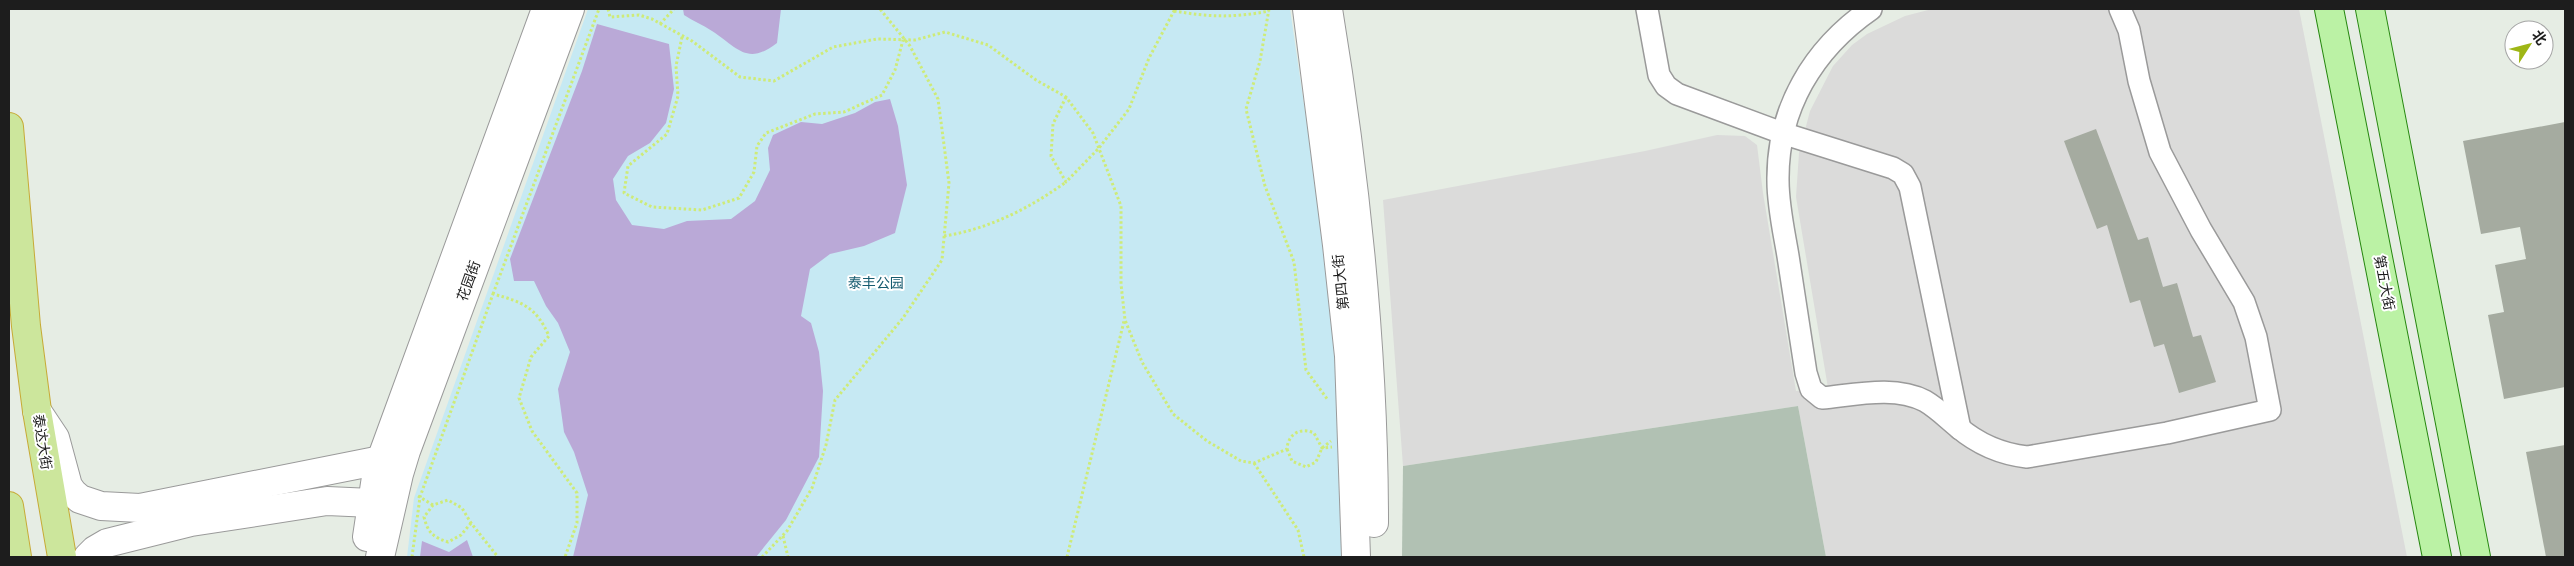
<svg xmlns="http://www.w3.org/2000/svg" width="2574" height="566" font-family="'Sofia Sans Condensed','Noto Sans SC',sans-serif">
<rect width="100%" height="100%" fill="#e6ede4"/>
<!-- residential -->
<path fill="#dbdbda" d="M1932 9H2299L2407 557H1826L1798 406 1403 466 1383 200 1645 151 1717 135 1745 136 1757 145 1763 193 1796 391 1828 388 1796 197 1799 153 1810 111 1833 66 1852 45 1867 34 1905 16Z"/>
<!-- construction -->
<path fill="#b1c1b3" d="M1798 406 1826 557H1402L1403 466Z"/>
<!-- park -->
<path fill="#c6e9f3" d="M588 9H1290L1328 268 1340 433 1345 557H407L414 498Z"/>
<!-- water -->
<g fill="#baa9d7">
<path d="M683 9H781L777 43C747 66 738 48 712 31 703 25 693 21 684 15Z"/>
<path d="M597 24 669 44 674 89 666 123 650 143 628 156 613 179 616 200 632 225 664 229 687 221 731 219 755 201 770 170 768 148 773 135 801 122 822 124 855 113 875 102 890 99 898 126 907 185 895 233 864 246 830 254 810 269 801 316 811 323 819 352 823 391 819 457 786 520 756 557H573L588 495 574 452 564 432 558 389 570 352 558 323 546 306 534 281H514L510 259 582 71Z"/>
<path d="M467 540 473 557H420L422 541 449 552Z"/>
</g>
<!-- building -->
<g fill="#a5aba0">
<path d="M2565 122V387L2504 399 2488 315 2504 312 2495 265 2526 259 2520 227 2481 234 2463 141Z"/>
<path d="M2096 129 2138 240 2148 237 2163 287 2177 283 2193 337 2201 335 2216 382 2179 393 2164 344 2154 347 2140 300 2130 303 2107 225 2097 229 2064 141Z"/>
<path d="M2565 445V557H2546L2526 452Z"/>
</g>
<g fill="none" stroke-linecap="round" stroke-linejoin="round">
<!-- minor casing -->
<g stroke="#9a9a9a" stroke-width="24">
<g id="minor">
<path d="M1647 9 1659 75 1666 86 1677 94 1782 133 1893 168 1903 174 1910 187 1960 429"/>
<path d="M1871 9C1813 49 1777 109 1778 181 1778 206 1784 232 1788 256 1794 295 1800 334 1806 373L1811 389 1822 398C1854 395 1895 385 1925 401 1937 408 1947 418 1958 427 1979 445 2001 454 2027 457L2167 433 2270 410 2256 337 2244 302 2201 230 2160 152 2139 81 2129 30 2120 9"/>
</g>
</g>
<!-- tertiary casing -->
<g stroke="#9a9a9a" stroke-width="30">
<g id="tertiary">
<path d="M1307 9 1337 245 1349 356 1356 557"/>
<path d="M1328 9C1356 179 1374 351 1374 523"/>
<path d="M37 411 55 438 68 486 73 493 80 499 101 506 140 508 381 460"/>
<path d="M367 537 376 477 381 460 546 9"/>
<path d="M88 557 95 550 107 543 191 522 327 501 372 503"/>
<path d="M380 557 399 474 406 451 570 9"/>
</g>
</g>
<!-- primary casing -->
<g stroke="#26870f" stroke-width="30">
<g id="primary">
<path d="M2329 9 2437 557"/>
<path d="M2370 9 2476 557"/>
</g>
</g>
<!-- trunk casing -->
<g stroke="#c7aa36" stroke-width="30">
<g id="trunk">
<path d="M9 127 26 326 37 411 62 557"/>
<path d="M9 506 17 557"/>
</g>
</g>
<!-- path -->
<g stroke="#ceeb78" stroke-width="3" stroke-dasharray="2.5 2.5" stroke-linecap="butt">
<path d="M608 9 610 17 639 15 652 19 692 41 740 77 774 81 833 47 877 39 915 40 945 32 988 45 1036 80 1066 97 1093 133 1121 206V284L1125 320 1142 362 1173 414 1207 441 1241 461 1254 463 1287 449C1288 434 1300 427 1314 433L1322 448 1332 447"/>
<path d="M1269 9 1260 61 1246 109 1265 186 1294 262 1306 370 1328 400"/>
<path d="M1174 11C1209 17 1234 18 1269 11"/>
<path d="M660 24 674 9"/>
<path d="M682 37 676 66 678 96 667 134 628 166 624 193 652 207 702 210 739 198 754 172 757 146 766 133 815 114 844 112 882 95 895 70 903 40"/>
<path d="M1066 97 1053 124 1051 156 1066 182 1099 148 1129 109 1149 58 1175 9"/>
<path d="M944 236C989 229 1030 208 1066 182"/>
<path d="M493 294 599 9"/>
<path d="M1287 449 1292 461 1306 467 1316 462 1322 448 1331 441"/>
<path d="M1254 463 1298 530 1304 557"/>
<path d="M418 496 433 505"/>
<path d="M471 523 461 535 448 542C433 537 428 533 424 517L433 505 448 500 462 508 471 523 498 557"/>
<path d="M783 536 788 557"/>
<path d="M412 557 420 497 493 294C523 302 536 307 549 336L531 357 519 398 532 431 577 493V523L565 557"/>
<path d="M762 557 787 531 812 488 826 445 835 400 903 318 942 260 949 183 938 99 910 46 880 9"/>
<path d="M1067 557 1124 321"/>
</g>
<!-- minor -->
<use href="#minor" stroke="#fff" stroke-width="21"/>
<!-- tertiary -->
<use href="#tertiary" stroke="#fff" stroke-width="28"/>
<!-- primary -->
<use href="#primary" stroke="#bbf2a5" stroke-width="28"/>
<!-- trunk -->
<use href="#trunk" stroke="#cce69c" stroke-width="28"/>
</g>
<g text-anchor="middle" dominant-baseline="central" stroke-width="4" stroke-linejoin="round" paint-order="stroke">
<!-- street labels -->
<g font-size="14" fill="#1d1d1d" stroke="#fff">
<text transform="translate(469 281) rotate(-70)">花园街</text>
<text transform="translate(1341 282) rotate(-96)">第四大街</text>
<text transform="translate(2384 283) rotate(79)">第五大街</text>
<text transform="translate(42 442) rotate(81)">泰达大街</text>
</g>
<!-- park labels -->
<g font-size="14" fill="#175c70" stroke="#fff">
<text x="876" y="283">泰丰公园</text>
</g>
</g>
<!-- border -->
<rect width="2574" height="566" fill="none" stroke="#1d1d1d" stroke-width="20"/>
<!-- north arrow -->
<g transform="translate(2529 45) rotate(54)"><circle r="24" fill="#ffffff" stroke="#a5a5a5"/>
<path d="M0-4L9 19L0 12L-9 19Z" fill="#9eb615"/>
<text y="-8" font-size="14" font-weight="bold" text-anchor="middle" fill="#1d1d1d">北</text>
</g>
</svg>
